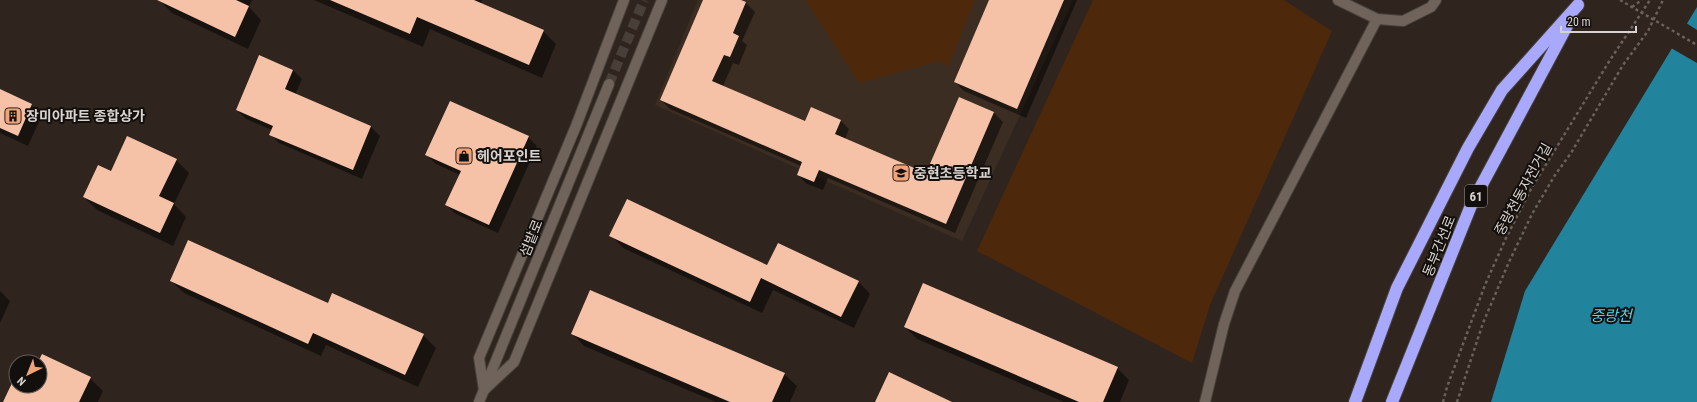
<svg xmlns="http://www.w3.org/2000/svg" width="1697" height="402" font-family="'Roboto Condensed','Noto Sans KR',sans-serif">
<rect width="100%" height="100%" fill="#2f251e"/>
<!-- built -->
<path fill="#3c2d22" d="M698 0H1073L962 241 655 105Z"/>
<!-- green -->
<g fill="#4d280b">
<path d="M805 0H975L948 67 939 61 859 83Z"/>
<path d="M1093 0H1284L1332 31 1210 305 1192 363 977 251Z"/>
</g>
<!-- water -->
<path fill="#22839c" d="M1697 7V402H1491L1525 291Z"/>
<!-- pier -->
<path fill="#2f251e" d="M1686 23 1697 30V63L1671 48Z"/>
<!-- shadow -->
<g fill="#0007">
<path d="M159 0H252L249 7 261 20 248 49 172 13Z"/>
<path d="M314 0H482L481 4 543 31 556 44 542 78 430 29 423 47Z"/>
<path d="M704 0H738L746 3 755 12 742 41 747 45 739 65 733 63 723 86 806 122 840 120 849 129 845 139 927 175 959 98 994 113 1003 122 955 233 828 178 823 190 807 184 798 175 801 166 670 109 661 100Z"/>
<path d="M990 0H1077L1026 118 964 91 955 82Z"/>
<path d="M293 70 302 79 295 95 371 127 380 136 362 179 279 143 270 134 272 130 246 119 237 110Z"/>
<path d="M0 91 31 105 42 115 28 146 0 133Z"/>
<path d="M528 137 537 146 498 233 456 214 446 205 460 175 436 164 427 155Z"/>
<path d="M176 160 189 173 174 204 186 217 173 246 97 210 84 197 111 172Z"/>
<path d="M611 235 768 266 858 281 870 294 854 328 773 290 762 313 623 248Z"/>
<path d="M171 281 423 335 436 348 418 387 326 345 321 356 184 293Z"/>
<path d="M0 291 10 301 0 323Z"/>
<path d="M905 327 1117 368 1129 380 1120 402H1064L917 339Z"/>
<path d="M572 333 784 374 797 386 790 402H716L584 346Z"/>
<path d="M42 355 90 378 103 391 98 402H5L26 391 28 386H40L39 362Z"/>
</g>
<!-- building -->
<g fill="#f5c1a7">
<path d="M157 0H236L249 6 235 37Z"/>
<path d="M330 0H474L544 30 529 65 417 17 410 34Z"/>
<path d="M703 0H741L746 2 733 33 739 36 730 57 724 55 712 81 805 121 811 107 841 120 835 134 926 173 959 97 994 112 946 224 819 170 814 182 797 175 802 162 660 100Z"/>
<path d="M989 0H1064L1017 109 954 82Z"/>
<path d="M259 55 293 70 285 89 371 126 353 170 269 135 273 126 236 110Z"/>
<path d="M0 89 32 104 18 136 0 128Z"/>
<path d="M450 101 529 136 489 225 445 205 461 171 425 155Z"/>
<path d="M127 136 177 159 159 196 174 203 160 233 83 197 98 165 111 171Z"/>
<path d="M627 199 767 265 778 243 859 281 841 317 761 278 750 302 609 236Z"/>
<path d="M188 240 328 303 332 293 424 334 405 375 313 333 308 344 170 281Z"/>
<path d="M923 283 1118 367 1103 402H1079L904 327Z"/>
<path d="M590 290 785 373 772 402H730L571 334Z"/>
<path d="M42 354 91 377 79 402H3L12 383 25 389 27 386H40V362H38Z"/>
<path d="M889 372 952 402H875Z"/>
</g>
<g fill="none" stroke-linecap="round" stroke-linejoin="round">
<!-- secondary-tunnel -->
<path stroke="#483f39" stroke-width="10" stroke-dasharray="10 5" stroke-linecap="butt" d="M609 84 644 0"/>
<!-- street casing -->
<g stroke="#49413c" stroke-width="12">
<path id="street" d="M1205 402 1224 324 1235 291 1377 19"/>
</g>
<!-- secondary casing -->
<g stroke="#49413c" stroke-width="12">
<g id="secondary">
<path d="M1338 0 1377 19 1403 21 1431 7 1436 0"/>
<path d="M484 390 514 362 662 0"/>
<path d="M484 390 479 358 576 126 624 0"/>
<path d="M479 402 609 84"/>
</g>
</g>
<!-- highway casing -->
<g stroke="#49413c" stroke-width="14">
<g id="highway">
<path d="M1355 402 1397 288 1468 148 1502 90 1578 5"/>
<path d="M1392 402 1472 203 1569 22"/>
</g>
</g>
<!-- path -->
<g stroke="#69615b" stroke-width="2.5" stroke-dasharray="3 3" stroke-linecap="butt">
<path d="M1632 7 1642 0"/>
<path d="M1443 402 1447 387 1485 285 1506 238 1531 189 1610 60 1650 0"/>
<path d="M1457 402 1483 323 1509 262 1532 214 1555 175 1571 153 1623 65 1648 31 1663 0"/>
</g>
<!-- street -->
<use href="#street" stroke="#6f635c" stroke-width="10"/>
<!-- secondary -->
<use href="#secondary" stroke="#6f635c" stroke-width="10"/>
<!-- highway -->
<use href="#highway" stroke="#a8a9fc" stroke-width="12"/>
<!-- path-bridge -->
<path stroke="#69615b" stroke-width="2.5" stroke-dasharray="3 3" stroke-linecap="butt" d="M1620 0 1697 45"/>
</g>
<!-- icons -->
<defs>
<g id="building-square" transform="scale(0.9)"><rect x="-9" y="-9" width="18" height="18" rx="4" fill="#f0a279" stroke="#130f0c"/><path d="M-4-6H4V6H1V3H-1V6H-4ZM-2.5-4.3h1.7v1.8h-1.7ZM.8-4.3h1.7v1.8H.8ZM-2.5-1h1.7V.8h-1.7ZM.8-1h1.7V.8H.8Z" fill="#111"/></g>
<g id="shop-square" transform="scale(0.9)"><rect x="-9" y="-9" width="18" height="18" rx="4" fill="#f0a279" stroke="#130f0c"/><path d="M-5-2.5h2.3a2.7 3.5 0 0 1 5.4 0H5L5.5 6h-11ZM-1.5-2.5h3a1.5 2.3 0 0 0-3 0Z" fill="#111"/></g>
<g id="school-square" transform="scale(0.9)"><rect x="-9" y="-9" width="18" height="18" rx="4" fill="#f0a279" stroke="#130f0c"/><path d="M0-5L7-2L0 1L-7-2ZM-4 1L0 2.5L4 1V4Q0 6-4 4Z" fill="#111"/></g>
</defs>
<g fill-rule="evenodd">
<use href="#building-square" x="13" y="116"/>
<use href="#shop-square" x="464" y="156"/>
<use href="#school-square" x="901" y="173"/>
</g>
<g text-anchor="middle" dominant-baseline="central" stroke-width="4" stroke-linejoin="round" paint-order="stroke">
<!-- shield labels -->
<rect fill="#130f0c" stroke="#9e9894" stroke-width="1" x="1465" y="185" width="22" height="22" rx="3"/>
<g font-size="13" font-weight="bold" fill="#d9d3cf">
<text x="1476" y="196">61</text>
</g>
<!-- poi labels -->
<g font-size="14" font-weight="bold" fill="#d9d3cf" stroke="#130f0c" text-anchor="start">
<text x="26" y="116">장미아파트 종합상가</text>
<text x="477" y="156">헤어포인트</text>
<text x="914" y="173">중현초등학교</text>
</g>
<!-- street labels -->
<g font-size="14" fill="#d9d3cf" stroke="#130f0c">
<text transform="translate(1523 189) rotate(-61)">중랑천동자전거길</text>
<text transform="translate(531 238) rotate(-68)">섬밭로</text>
<text transform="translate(1439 246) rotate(-68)">동부간선로</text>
</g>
<!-- water labels -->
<g font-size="15" font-style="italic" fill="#56d0f2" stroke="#130f0c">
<text x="1611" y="316">중랑천</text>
</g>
</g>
<!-- north arrow -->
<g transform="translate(28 374) rotate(223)"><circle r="19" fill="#130f0c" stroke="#625d5a"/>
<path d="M0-3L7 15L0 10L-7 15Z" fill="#f0a279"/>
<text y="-6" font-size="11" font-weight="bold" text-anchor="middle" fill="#d9d3cf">N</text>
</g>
<!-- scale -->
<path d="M1561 26v6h75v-6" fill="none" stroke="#d9d3cf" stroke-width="2"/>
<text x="1567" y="26" font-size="12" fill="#d9d3cf" stroke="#130f0c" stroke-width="3" paint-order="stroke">20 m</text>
</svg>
